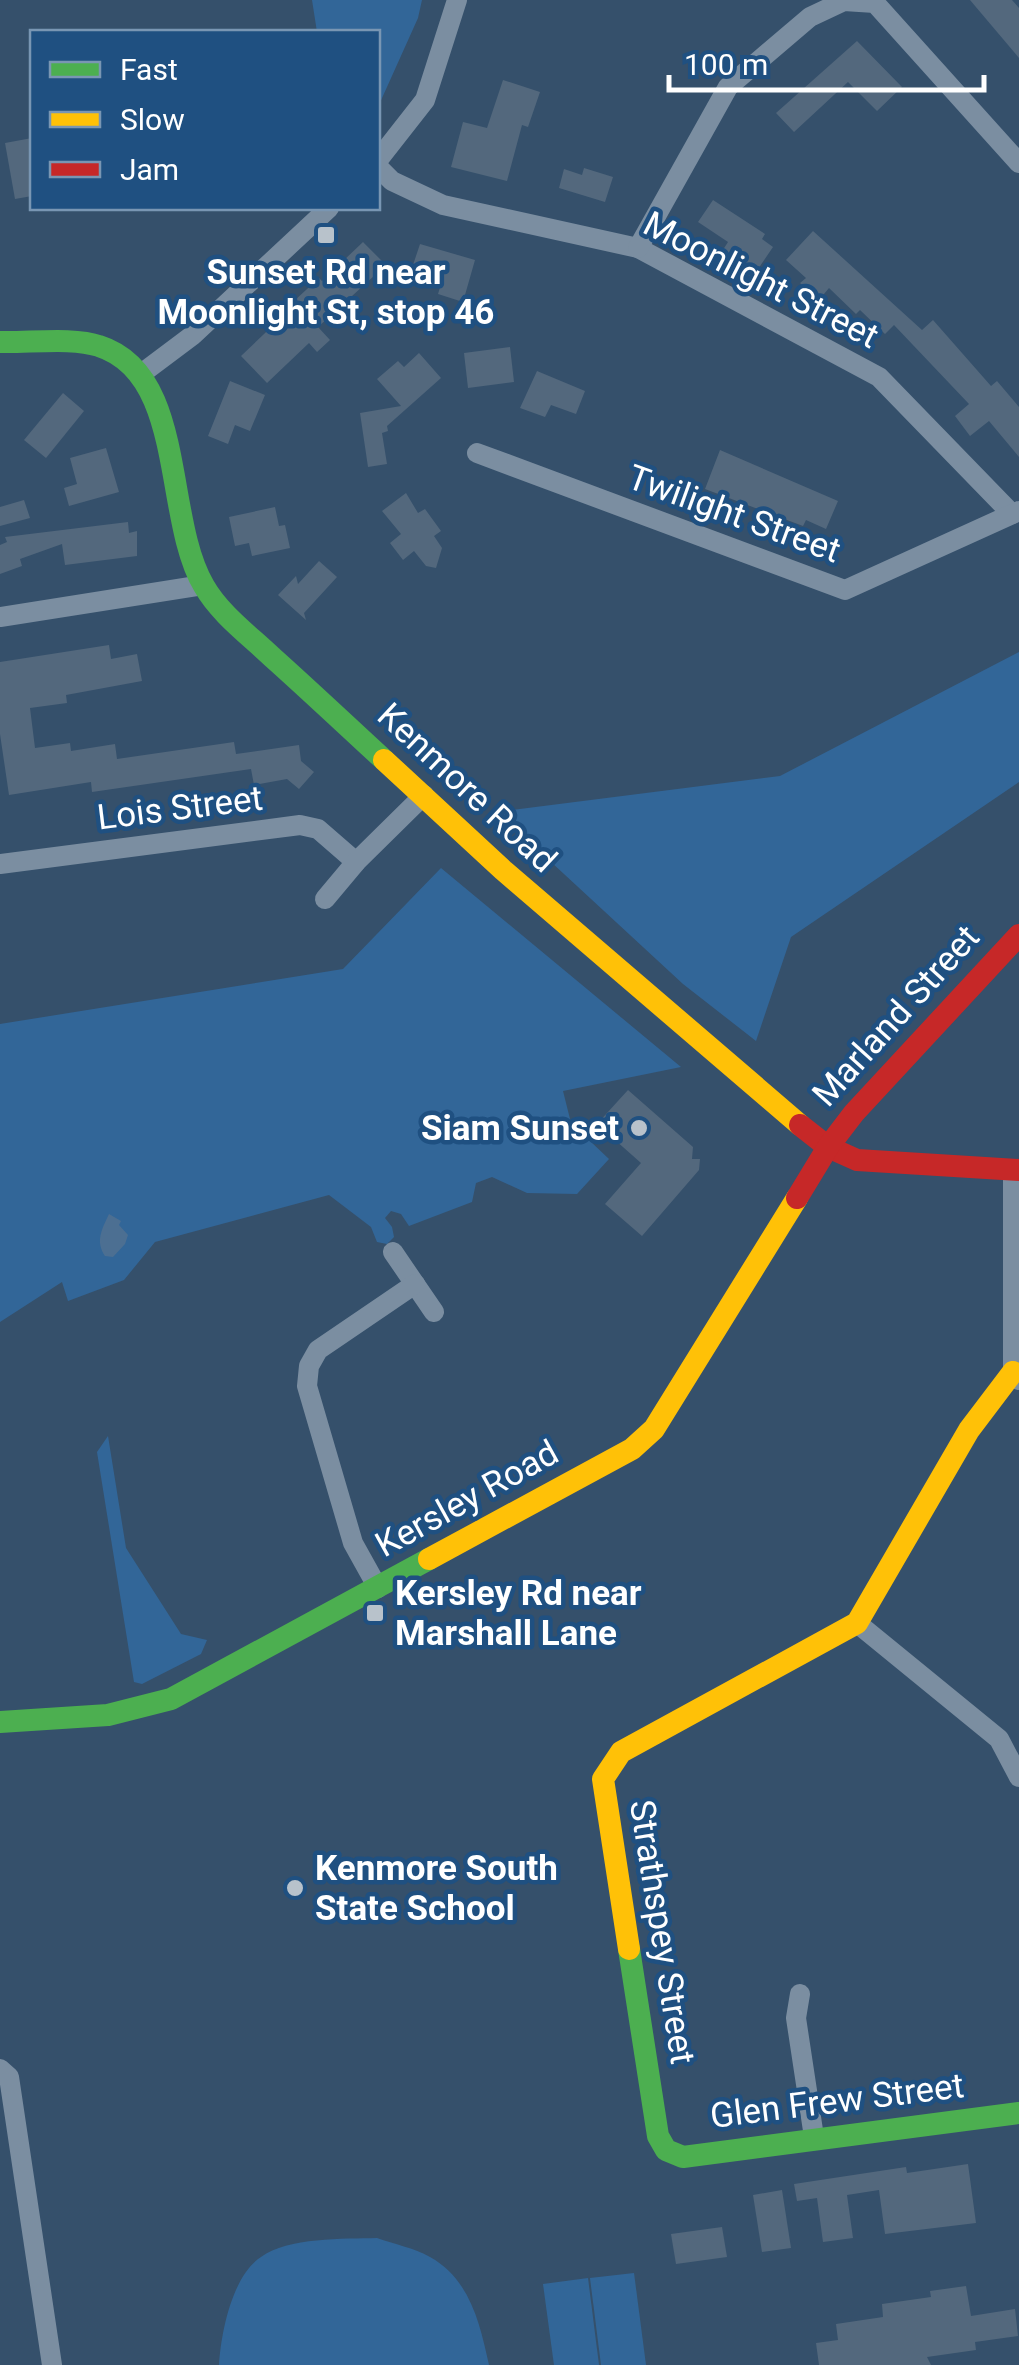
<svg xmlns="http://www.w3.org/2000/svg" width="1019" height="2365" font-family="Roboto,sans-serif">
<rect width="100%" height="100%" fill="#35506b"/>
<!-- green -->
<g fill="#326698">
<path d="M312 0H422L418 18 378 107V32H317Z"/>
<path d="M1019 652V782L791 937 756 1041 683 984 497 812 780 776Z"/>
<path d="M441 868 681 1067 563 1091 571 1123 609 1159 577 1194 527 1193 492 1177 476 1183 472 1202 409 1226 401 1214 391 1211 385 1218 392 1227 394 1237 387 1244 377 1242 371 1227 329 1195 155 1242 124 1280 68 1301 62 1282 0 1322V1024L343 969Z"/>
<path d="M108 1436 126 1548 181 1634 207 1640 201 1654 142 1684 134 1682 97 1452Z"/>
<path d="M377 2238C394 2244 414 2248 430 2257 470 2279 480 2324 489 2365H219C221 2333 232 2276 261 2257 288 2237 344 2239 377 2238Z"/>
<path d="M634 2273 646 2365H601L590 2278Z"/>
<path d="M588 2278 599 2365H554L543 2284Z"/>
</g>
<!-- water -->
<path fill="#4c6f92" d="M109 1214 121 1221 119 1225 128 1235 125 1244 113 1257 105 1256C95 1241 102 1229 109 1214Z"/>
<!-- building -->
<g fill="#53687d">
<path d="M970 0H1012L1019 8V58Z"/>
<path d="M857 41 902 87 877 111 848 82 794 132 776 113Z"/>
<path d="M503 80 540 92 528 127 522 125 507 181 451 167 463 122 487 128Z"/>
<path d="M32 138V196L15 199 5 143Z"/>
<path d="M584 168 613 177 605 202 559 188 564 169 582 175Z"/>
<path d="M713 200 765 234 762 239 773 247 752 278 719 256 728 242 698 222Z"/>
<path d="M813 231 922 330 933 320 991 386 997 381 1019 407V457L989 421 970 436 955 416 969 404 894 325 885 334 860 310 856 314 829 288 819 300 800 283 806 278 786 260Z"/>
<path d="M363 242 386 265 318 327 330 340 317 352 309 343 267 383 241 356 283 316 281 313 319 278 322 281Z"/>
<path d="M420 244 475 260 463 302 438 294 442 281 411 271Z"/>
<path d="M510 347 514 382 468 388 464 353Z"/>
<path d="M419 353 441 378 387 426 388 431 382 433 387 464 368 467 360 413 401 406 377 379 398 361 404 367Z"/>
<path d="M537 371 585 391 576 414 551 405 545 417 520 408Z"/>
<path d="M230 381 265 395 250 431 235 425 228 444 208 436Z"/>
<path d="M63 393 84 411 46 458 24 440Z"/>
<path d="M106 448 119 492 69 506 64 488 77 484 70 458Z"/>
<path d="M720 450 838 501 826 529 806 520 803 526 705 489Z"/>
<path d="M406 493 418 513 425 509 441 531 434 536 442 548 436 568 426 566 414 551 403 560 390 543 401 534 382 511Z"/>
<path d="M24 500 30 518 0 526V507Z"/>
<path d="M275 507 279 526 285 525 290 548 252 556 249 543 235 546 229 517Z"/>
<path d="M128 522 129 533 137 531V556L65 565 62 544 20 559 22 566 0 574V545L7 542 5 537Z"/>
<path d="M319 561 337 577 304 613 306 620 278 595 296 576 298 584Z"/>
<path d="M109 645 111 659 137 654 142 681 66 695 67 703 30 708 35 748 70 743 71 751 115 744 117 759 234 742 236 754 299 745 301 761 314 772 299 789 287 779 254 785 251 769 92 792 91 782 9 795 0 734V662Z"/>
<path d="M628 1090 693 1147 692 1159H700L699 1170 642 1236 605 1204 641 1163 597 1124Z"/>
<path d="M968 2164 976 2223 885 2234 879 2190 847 2195 853 2238 823 2242 817 2198 797 2201 794 2184 906 2167 907 2173Z"/>
<path d="M782 2190 791 2248 762 2252 753 2195Z"/>
<path d="M722 2227 727 2257 676 2264 671 2234Z"/>
<path d="M966 2286 971 2316 1015 2309 1018 2336 975 2342 976 2350 927 2357 931 2365H819L816 2343 838 2340 836 2324 883 2317 882 2304 931 2297 930 2291Z"/>
</g>
<g fill="none" stroke-linecap="round" stroke-linejoin="round">
<!-- street -->
<g stroke="#7b8ea1" stroke-width="20">
<path d="M378 160 425 100 457 0"/>
<path d="M378 167 392 181 443 205 638 248 879 377 1012 514"/>
<path d="M638 248 728 87 810 17 844 1 875 3 1019 163"/>
<path d="M141 374 193 335 329 208"/>
<path d="M477 453 845 590 1019 511"/>
<path d="M0 617 203 585"/>
<path d="M0 864 300 825 318 829 356 862"/>
<path d="M325 899 356 862 424 795"/>
<path d="M1013 1170V1372L1019 1380"/>
<path d="M393 1252 434 1312"/>
<path d="M378 1588 353 1543 307 1386 309 1366 318 1350 415 1284"/>
<path d="M857 1623 999 1739 1019 1777"/>
<path d="M800 1994 796 2018 814 2137"/>
<path d="M0 2069 9 2077 52 2365"/>
</g>
<!-- fast -->
<g stroke="#4caf50" stroke-width="22">
<path d="M0 342C28 343 74 337 99 346 187 374 163 517 204 586 220 614 249 635 272 657 310 691 347 726 384 760"/>
<path d="M0 1722 108 1715 171 1699 429 1559"/>
<path d="M629 1949 658 2136 666 2150 683 2157 1019 2113"/>
</g>
<!-- slow -->
<g stroke="#ffc107" stroke-width="22">
<path d="M384 760 503 870 800 1125"/>
<path d="M429 1559 632 1449 654 1429 797 1198"/>
<path d="M629 1949 603 1779 621 1752 857 1623 969 1430 1013 1372"/>
</g>
<!-- jam -->
<g stroke="#c62828" stroke-width="22">
<path d="M800 1125 828 1147 857 1160 1019 1170"/>
<path d="M797 1198 828 1147 854 1113 1019 935"/>
</g>
</g>
<!-- markers -->
<g fill="#b8c2cb" stroke="#1f5081" stroke-width="4">
<rect x="316" y="225" width="20" height="20" rx="5"/>
<circle cx="639" cy="1128" r="10"/>
<rect x="365" y="1603" width="20" height="20" rx="5"/>
<circle cx="295" cy="1888" r="10"/>
</g>
<g text-anchor="middle" dominant-baseline="central" stroke-width="9" stroke-linejoin="round" paint-order="stroke">
<!-- poi labels -->
<g font-size="35" font-weight="bold" fill="#fff" stroke="#1f5081" text-anchor="start">
<text x="326" y="272" text-anchor="middle">Sunset Rd near<tspan x="326" dy="40">Moonlight St, stop 46</tspan></text>
<text x="619" y="1128" text-anchor="end">Siam Sunset</text>
<text x="395" y="1593">Kersley Rd near<tspan x="395" dy="40">Marshall Lane</tspan></text>
<text x="315" y="1868">Kenmore South<tspan x="315" dy="40">State School</tspan></text>
</g>
<!-- street labels -->
<g font-size="35" fill="#fff" stroke="#1f5081">
<text transform="translate(761 280) rotate(27)">Moonlight Street</text>
<text transform="translate(734 514) rotate(20)">Twilight Street</text>
<text transform="translate(467 788) rotate(43)">Kenmore Road</text>
<text transform="translate(180 808) rotate(-7)">Lois Street</text>
<text transform="translate(896 1016) rotate(-48)">Marland Street</text>
<text transform="translate(467 1499) rotate(-29)">Kersley Road</text>
<text transform="translate(662 1932) rotate(81)">Strathspey Street</text>
<text transform="translate(837 2101) rotate(-7)">Glen Frew Street</text>
</g>
</g>
<!-- legend -->
<rect x="30" y="30" width="350" height="180" fill="#1f5081" stroke="#7996b3" stroke-width="2.5"/>
<rect x="50" y="62" width="50" height="15" fill="#4caf50" stroke="#7996b3" stroke-width="2.5"/>
<text x="120" y="80" font-size="30" fill="#ffffff">Fast</text>
<rect x="50" y="112" width="50" height="15" fill="#ffc107" stroke="#7996b3" stroke-width="2.5"/>
<text x="120" y="130" font-size="30" fill="#ffffff">Slow</text>
<rect x="50" y="162" width="50" height="15" fill="#c62828" stroke="#7996b3" stroke-width="2.5"/>
<text x="120" y="180" font-size="30" fill="#ffffff">Jam</text>
<!-- scale -->
<path d="M669 75v15h315v-15" fill="none" stroke="#ffffff" stroke-width="5"/>
<text x="684" y="75" font-size="30" fill="#ffffff" stroke="#1f5081" stroke-width="8" paint-order="stroke">100 m</text>
</svg>
